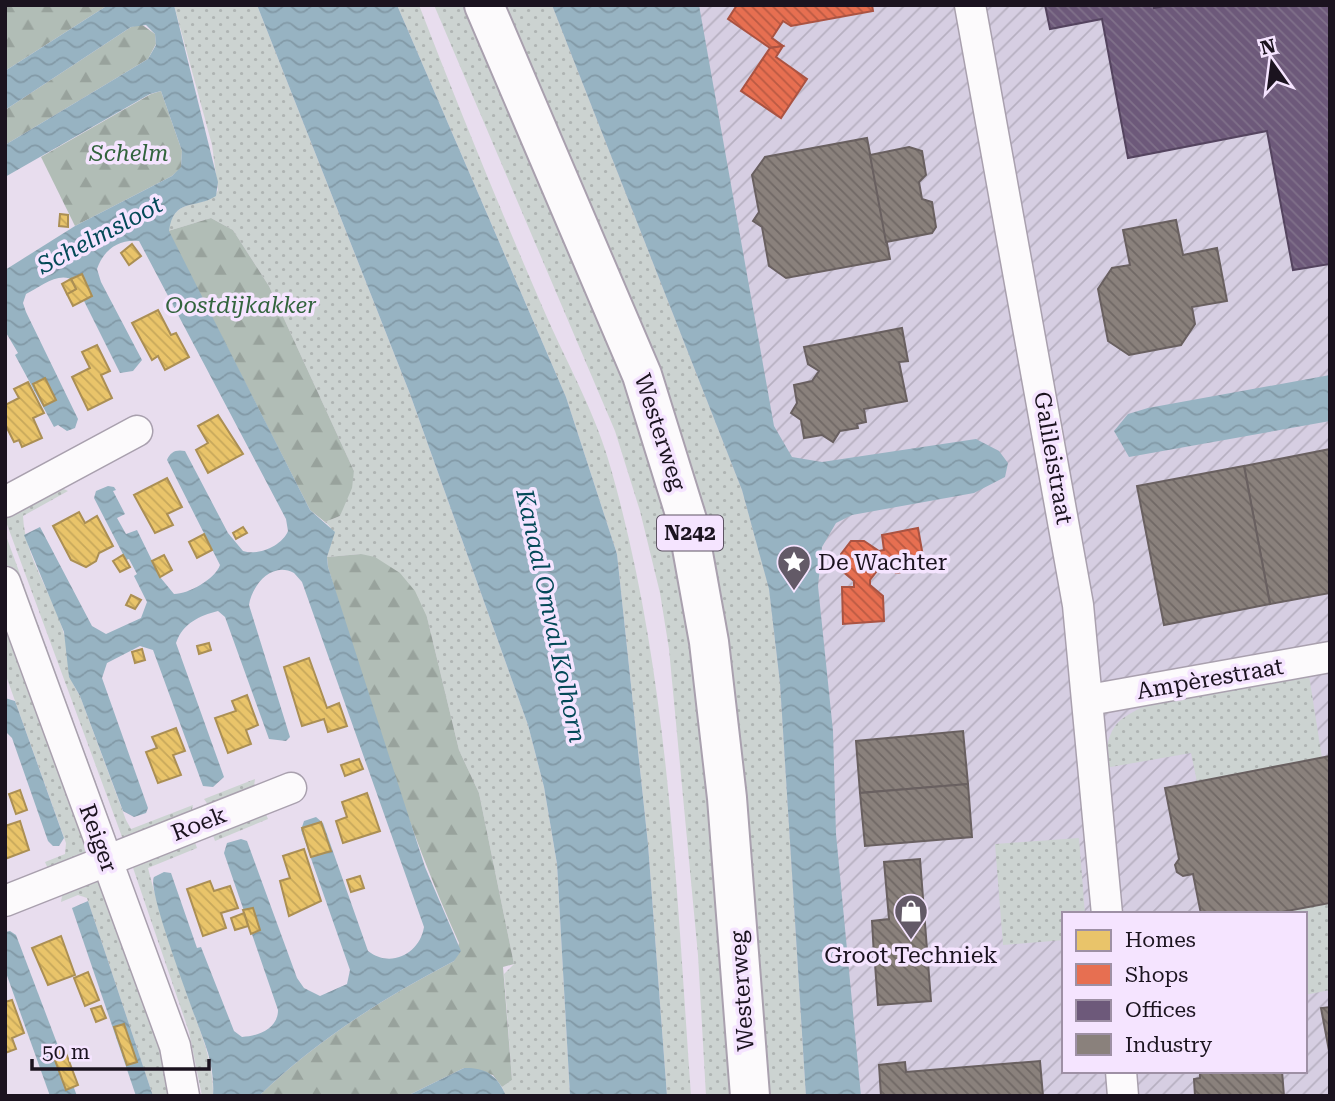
<svg xmlns="http://www.w3.org/2000/svg" width="1335" height="1101" font-family="'Roboto Serif',serif">
<defs>
<pattern id="industrial-furrows" width="10" height="10" patternUnits="userSpaceOnUse" patternTransform="scale(1.75)"><rect width="10" height="10" fill="#d6cee2"/><path d="M-1 1l2-2M0 10L10 0M9 11l2-2" fill="none" stroke="#b7b0c1"/></pattern>
<pattern id="grass-dots" width="8" height="8" patternUnits="userSpaceOnUse" patternTransform="scale(1.75)"><rect width="8" height="8" fill="#ccd3d1"/><path d="M2 2h.1M6 6h.1" fill="none" stroke="#afb4b3" stroke-width="1.8" stroke-linecap="round"/></pattern>
<pattern id="forest-firs" width="22" height="20" patternUnits="userSpaceOnUse" patternTransform="scale(1.75)"><rect width="22" height="20" fill="#b1bdb6"/><path d="M5 1l3.5 6h-7zM16 11l3.5 6h-7z" fill="#98a29c"/></pattern>
<pattern id="water-waves" width="16" height="10" patternUnits="userSpaceOnUse" patternTransform="scale(1.75)"><rect width="16" height="10" fill="#97b3c2"/><path d="M0 5q4-4 8 0t8 0" fill="none" stroke="#8299a6"/></pattern>
<pattern id="homes-back-hatch" width="6" height="6" patternUnits="userSpaceOnUse" patternTransform="scale(1.75)"><rect width="6" height="6" fill="#e9c46a"/><path d="M-1 5l2 2M0 0l6 6M5-1l2 2" fill="none" stroke="#c7a85b"/></pattern>
<pattern id="shops-back-hatch" width="6" height="6" patternUnits="userSpaceOnUse" patternTransform="scale(1.75)"><rect width="6" height="6" fill="#e76f51"/><path d="M-1 5l2 2M0 0l6 6M5-1l2 2" fill="none" stroke="#ba5a43"/></pattern>
<pattern id="offices-back-hatch" width="6" height="6" patternUnits="userSpaceOnUse" patternTransform="scale(1.75)"><rect width="6" height="6" fill="#6d597a"/><path d="M-1 5l2 2M0 0l6 6M5-1l2 2" fill="none" stroke="#80718a"/></pattern>
<pattern id="industry-back-hatch" width="6" height="6" patternUnits="userSpaceOnUse" patternTransform="scale(1.75)"><rect width="6" height="6" fill="#8a817c"/><path d="M-1 5l2 2M0 0l6 6M5-1l2 2" fill="none" stroke="#706865"/></pattern>
</defs>
<rect width="100%" height="100%" fill="#e8ddee"/>
<!-- industrial -->
<path fill="url(#industrial-furrows)" fill-rule="evenodd" d="M515 5H1330V1096H779L750 626ZM1064 914H1305V1071H1064Z"/>
<!-- grass -->
<g fill="url(#grass-dots)">
<path d="M174 5H257L410 394 528 725 544 787 557 864 570 1096H506L502 1087 512 1080 504 974 514 964 479 793 459 750 427 617 361 554 327 557C330 542 339 533 325 522L340 516 354 471 269 286 233 230 211 218 168 231C175 192 208 212 218 190L212 145Z"/>
<path d="M397 5H419C458 106 499 207 542 306 565 360 596 413 611 469 669 673 676 885 691 1096H667L648 844 617 554 566 397Z"/>
<path d="M434 5H467L636 404 689 601 737 1096H706L698 955 669 649 660 593 640 511 615 431Z"/>
<path d="M502 5H552L742 490 769 588 780 683 806 1096H763L724 645Z"/>
<path d="M53 484 68 491 23 516C25 559 53 593 64 634 72 662 62 667 80 696L126 820 131 829 193 805 191 814 125 845 5 519Z"/>
<path d="M5 533 118 843 113 841 86 780 5 559Z"/>
<path d="M5 608 91 844 88 854 51 876 45 862 65 854 66 843 5 673Z"/>
<path d="M1308 669 1322 758 1197 782 1191 753 1105 768C1105 752 1108 729 1122 719 1165 687 1255 680 1308 669Z"/>
<path d="M255 779 253 794 213 812 204 799Z"/>
<path d="M265 812 268 819 215 841 210 827Z"/>
<path d="M192 834 197 848 148 868C159 912 174 954 188 997 199 1029 214 1061 213 1096H202L189 1032 130 859Z"/>
<path d="M1079 838 1085 914H1064V940L1003 945 995 844Z"/>
<path d="M90 876 101 880 156 1019 175 1096H153L87 898 78 895 61 902 64 885Z"/>
<path d="M1330 902V990L1305 995V914H1267Z"/>
</g>
<!-- forest -->
<g fill="url(#forest-firs)">
<path d="M5 5H108L5 71Z"/>
<path d="M141 24 155 34 156 44 148 59 5 145V110L131 27Z"/>
<path d="M161 91 182 151 181 168 172 176 75 226 41 157 151 94Z"/>
<path d="M211 218 233 230 269 286 354 471 352 488 340 516 325 522 310 510 168 231Z"/>
<path d="M361 554 375 557 400 573 415 591 427 617 459 750 479 793 514 964 503 967 512 1080 502 1087 493 1075 464 1068 407 1096H259C317 1040 383 998 454 961L459 943C405 823 366 694 328 567L327 557Z"/>
</g>
<!-- water -->
<g fill="url(#water-waves)">
<path d="M108 5H174L218 182 216 196C194 210 174 197 169 231L310 510 335 532 327 557 328 567 425 867 461 951 454 961C383 998 317 1040 259 1096H213C214 1081 212 1067 208 1053 200 1027 146 891 154 877L164 872 171 873 197 948 201 947 234 1031 242 1037C258 1036 278 1029 278 1010L224 853 227 843 241 839 247 841 297 978 304 988 320 996 347 984 350 970 301 830 304 821 316 817 323 823 368 951C391 969 420 953 424 927L302 582 294 573C272 561 252 585 249 605L290 737 286 741 269 739 225 617 218 611C199 616 183 623 176 643L224 777 213 787 203 786 153 650 140 646 107 663 102 678 148 808 146 813 134 817 123 811 80 696 69 677 64 632 24 535 40 527 92 626 106 634 141 618 147 602 134 576 137 574 129 559 126 560 94 498 96 491 108 486 114 487 116 490 113 491 125 514 117 518 126 534 137 530 160 577 174 594C189 594 215 579 220 565L167 460C170 452 176 449 185 451L228 533 243 551C258 556 282 546 288 531L286 519 139 241C119 239 104 249 97 269L101 282 142 360 133 371 120 373 74 281C60 270 40 287 26 294L23 303 26 312 78 419 75 428 67 431 58 425 54 427 15 355 18 353 5 331V270L75 226 172 176 181 167 182 151 161 91 150 94 5 177V145L148 59 156 45 155 34 146 25 131 27 5 110V71Z"/>
<path d="M257 5H397L566 397 617 554 648 844 667 1096H570L557 864 544 787 528 725 410 394Z"/>
<path d="M552 5H699L774 426 792 457 822 462 976 439 999 451 1008 463 1005 477 974 493 852 515 836 523 822 547 818 586 833 731 836 834 861 1096H806L780 683 769 589 742 490Z"/>
<path d="M1330 375V421L1129 457 1114 431 1128 414 1148 408Z"/>
<path d="M5 698 15 701 64 838 59 846H53L48 841 12 738 5 731Z"/>
<path d="M88 901 153 1096H136L72 908Z"/>
<path d="M10 931 16 935 77 1096H50L5 970V932Z"/>
<path d="M464 1068C486 1067 498 1076 506 1096H407Z"/>
</g>
<!-- homes -->
<g fill="url(#homes-back-hatch)" stroke="#ab8f54" stroke-width="2">
<path d="M60 214 68 215V227L59 226Z"/>
<path d="M132 244 141 256 129 265 121 253Z"/>
<path d="M82 274 92 296 73 306 67 294 76 289 71 279Z"/>
<path d="M71 279 76 289 67 294 62 284Z"/>
<path d="M158 310 171 335 176 333 189 357 165 370 158 356 152 360 132 323Z"/>
<path d="M97 345 110 371 101 375 112 398 88 410 72 377 90 368 82 352Z"/>
<path d="M45 378 56 400 44 406 33 384Z"/>
<path d="M28 382 44 413 33 418 42 438 22 447 19 440 14 442 5 424V405L19 398 14 389Z"/>
<path d="M218 415 243 454 208 473 196 450 208 443 198 426Z"/>
<path d="M167 478 182 507 167 514 173 525 155 533 134 495Z"/>
<path d="M79 512 85 523 97 516 113 546 99 553 96 561 86 567 71 560 53 526Z"/>
<path d="M243 527 247 533 236 539 233 533Z"/>
<path d="M204 534 212 550 197 558 189 542Z"/>
<path d="M123 555 130 567 120 572 113 561Z"/>
<path d="M164 555 172 570 160 577 152 561Z"/>
<path d="M131 595 141 600 135 609 126 605Z"/>
<path d="M209 643 211 650 199 654 197 646Z"/>
<path d="M142 649 145 660 135 663 132 652Z"/>
<path d="M309 658 327 708 339 703 347 726 328 732 324 719 302 726 284 667Z"/>
<path d="M247 695 258 725 246 730 251 744 228 753 215 718 236 711 232 701Z"/>
<path d="M176 728 185 751 173 755 181 775 158 783 146 752 157 748 152 737Z"/>
<path d="M359 759 363 769 345 776 341 765Z"/>
<path d="M20 790 27 810 16 814 9 794Z"/>
<path d="M367 793 380 831 343 843 336 821 347 817 342 802Z"/>
<path d="M20 821 29 850 5 859V826Z"/>
<path d="M321 822 331 851 311 857 302 828Z"/>
<path d="M304 849 321 901 289 916 280 881 290 878 283 856Z"/>
<path d="M360 876 364 888 351 892 347 880Z"/>
<path d="M210 881 214 891 230 886 238 908 221 913 226 928 203 936 187 889Z"/>
<path d="M253 908 260 930 251 934 243 910Z"/>
<path d="M244 913 248 926 235 930 231 918Z"/>
<path d="M61 936 75 975 48 985 32 948Z"/>
<path d="M88 972 99 1000 85 1006 74 978Z"/>
<path d="M12 1000 24 1033 12 1038 16 1049 5 1053V1002Z"/>
<path d="M101 1006 106 1018 96 1022 91 1009Z"/>
<path d="M124 1024 137 1062 127 1065 114 1027Z"/>
<path d="M64 1048 78 1085 66 1090 52 1052Z"/>
</g>
<!-- shops -->
<g fill="url(#shops-back-hatch)" stroke="#aa5342" stroke-width="2">
<path d="M737 5H872L873 11 791 26 783 21 772 38 783 46 770 48 728 19Z"/>
<path d="M783 46 776 57 807 79 781 118 741 91 770 48Z"/>
<path d="M918 528 925 568 896 573 888 567H880L870 580V585L883 596 884 621 843 624 842 587H854V581L841 570V554L851 541H864L879 551 884 550 882 535Z"/>
</g>
<!-- offices -->
<path fill="url(#offices-back-hatch)" stroke="#54445f" stroke-width="2" d="M1045 5H1154V8L1170 5H1330V264L1293 270 1267 131 1128 158 1102 19 1050 29Z"/>
<!-- industry -->
<g fill="url(#industry-back-hatch)" stroke="#696060" stroke-width="2">
<path d="M867 138 890 259 786 278 769 266 762 227 753 221 759 212 752 175 765 157Z"/>
<path d="M909 147 922 151 926 175 919 182 922 199 932 202 936 227 932 233 886 242 870 155Z"/>
<path d="M1176 220 1183 255 1217 248 1227 301 1192 307 1195 324 1181 345 1129 355 1108 341 1098 289 1112 268 1130 265 1123 230Z"/>
<path d="M902 328 908 361 899 362 907 401 864 409 866 422 857 424 858 428 840 431 833 442 822 435 804 438 801 420 791 413 797 403 794 385 812 381 819 371 808 364 804 347Z"/>
<path d="M1330 449V593L1270 604 1244 466Z"/>
<path d="M1244 466 1270 604 1164 625 1137 486Z"/>
<path d="M963 731 968 784 860 793 856 741Z"/>
<path d="M1330 756V903L1271 914H1201L1193 874 1183 876 1177 872 1175 865 1179 859 1165 788Z"/>
<path d="M968 784 972 837 865 846 860 793Z"/>
<path d="M920 859 931 1001 878 1005 875 964 871 961 874 956 872 921 889 919 884 862Z"/>
<path d="M1330 1007V1056L1321 1008Z"/>
<path d="M1040 1061 1043 1096H881L879 1065 905 1062 906 1072Z"/>
<path d="M1200 1071H1282L1284 1096H1195L1194 1079 1200 1078Z"/>
</g>
<g fill="none" stroke-linecap="round" stroke-linejoin="round">
<!-- minor casing -->
<g stroke="#a9a0ae" stroke-width="33">
<g id="minor">
<path d="M970 5 1078 605 1107 914"/>
<path d="M5 502 137 431"/>
<path d="M5 582 175 1046 184 1096"/>
<path d="M1089 700 1330 657"/>
<path d="M5 901 291 788"/>
<path d="M1121 1071 1123 1096"/>
</g>
</g>
<!-- major casing -->
<g stroke="#a9a0ae" stroke-width="42">
<path id="major" d="M484 5 642 375 687 520 709 642 727 798 750 1096"/>
</g>
<!-- minor -->
<use href="#minor" stroke="#fcfafc" stroke-width="30"/>
<!-- major -->
<use href="#major" stroke="#fcfafc" stroke-width="38"/>
</g>
<!-- icons -->
<defs>
<g id="sight-pin" transform="scale(1.75)"><path d="M0 17L-7.5 6A9.5 9.5 0 1 1 7.5 6Z" fill="#635a67" stroke="#f5e4ff"/><path d="M0-6L1.8-2.2L6-1.7L2.9 1.2L3.7 5.4L0 3.3L-3.7 5.4L-2.9 1.2L-6-1.7L-1.8-2.2Z" fill="#fff"/></g>
<g id="shop-pin" transform="scale(1.75)"><path d="M0 17L-7.5 6A9.5 9.5 0 1 1 7.5 6Z" fill="#635a67" stroke="#f5e4ff"/><path d="M-5-2.5h2.3a2.7 3.5 0 0 1 5.4 0H5L5.5 6h-11ZM-1.5-2.5h3a1.5 2.3 0 0 0-3 0Z" fill="#fff"/></g>
</defs>
<g fill-rule="evenodd">
<use href="#sight-pin" x="794" y="562"/>
<use href="#shop-pin" x="911" y="911"/>
</g>
<g text-anchor="middle" dominant-baseline="central" stroke-width="7" stroke-linejoin="round" paint-order="stroke">
<!-- shield labels -->
<rect fill="#f5e4ff" stroke="#5c5262" stroke-width="2" x="657" y="515.5" width="66" height="35" rx="5"/>
<g font-size="21" font-weight="bold" fill="#1b131f">
<text x="690" y="533">N242</text>
</g>
<!-- park labels -->
<g font-size="23" font-style="italic" fill="#33643e" stroke="#f5e4ff">
<text x="129" y="153">Schelm</text>
<text x="241" y="305">Oostdijkakker</text>
</g>
<!-- street labels -->
<g font-size="23" fill="#1b131f" stroke="#f5e4ff">
<text transform="translate(660 432) rotate(72)">Westerweg</text>
<text transform="translate(1053 458) rotate(80)">Galileistraat</text>
<text transform="translate(1210 679) rotate(-10)">Ampèrestraat</text>
<text transform="translate(199 824) rotate(-21)">Roek</text>
<text transform="translate(98 838) rotate(70)">Reiger</text>
<text transform="translate(742 991) rotate(-94)">Westerweg</text>
</g>
<!-- poi labels -->
<g font-size="23" fill="#1b131f" stroke="#f5e4ff" text-anchor="start">
<text x="818" y="562">De Wachter</text>
<text x="911" y="955" text-anchor="middle">Groot Techniek</text>
</g>
<!-- water labels -->
<g font-size="24" font-style="italic" fill="#044958" stroke="#f5e4ff">
<text transform="translate(100 235) rotate(-28)">Schelmsloot</text>
<text transform="translate(551 616) rotate(78)">Kanaal Omval Kolhorn</text>
</g>
</g>
<!-- border -->
<rect width="1335" height="1101" fill="none" stroke="#1b131f" stroke-width="14"/>
<!-- legend -->
<rect x="1062" y="912" width="245" height="161" fill="#f5e4ff" stroke="#9e90a5" stroke-width="2"/>
<rect x="1076" y="930" width="35" height="21" fill="#e9c46a" stroke="#9e90a5" stroke-width="2"/>
<text x="1125" y="947" font-size="21" fill="#1b131f">Homes</text>
<rect x="1076" y="964" width="35" height="21" fill="#e76f51" stroke="#9e90a5" stroke-width="2"/>
<text x="1125" y="982" font-size="21" fill="#1b131f">Shops</text>
<rect x="1076" y="1000" width="35" height="21" fill="#6d597a" stroke="#9e90a5" stroke-width="2"/>
<text x="1125" y="1017" font-size="21" fill="#1b131f">Offices</text>
<rect x="1076" y="1034" width="35" height="21" fill="#8a817c" stroke="#9e90a5" stroke-width="2"/>
<text x="1125" y="1052" font-size="21" fill="#1b131f">Industry</text>
<!-- north arrow -->
<g transform="translate(1272 63) rotate(346)" stroke="#f5e4ff" stroke-width="5" paint-order="stroke">
<path d="M0-5L12 26L0 18L-12 26Z" fill="#1b131f"/>
<text y="-10" font-size="19" font-weight="bold" text-anchor="middle" fill="#1b131f">N</text>
</g>
<!-- scale -->
<path d="M32 1059v10h177v-10" fill="none" stroke="#1b131f" stroke-width="3.5"/>
<text x="42" y="1059" font-size="21" fill="#1b131f" stroke="#f5e4ff" stroke-width="5" paint-order="stroke">50 m</text>
</svg>
